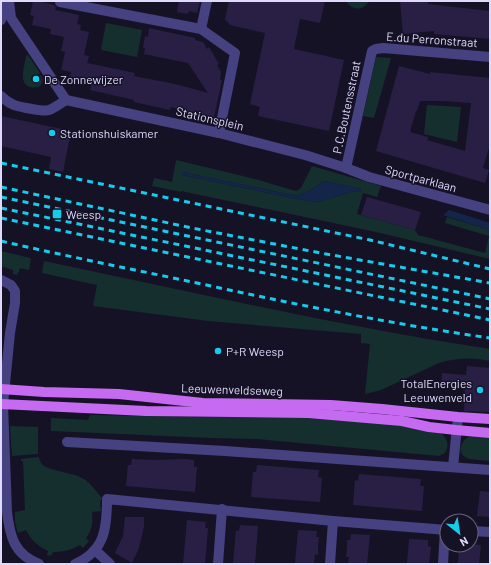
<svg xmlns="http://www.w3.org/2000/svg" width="491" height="565" font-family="Barlow,sans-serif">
<rect width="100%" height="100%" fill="#161226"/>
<!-- green -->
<g fill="#152f2f" fill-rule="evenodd">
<path d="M346 1H369C363 11 352 11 346 1Z"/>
<path d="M106 23 142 30 137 57 101 50Z"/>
<path d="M28 55 40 73 37 75H33C31 77 31 79 33 82H37L39 79V77L41 75C44 79 43 83 39 87 16 91 24 69 26 56Z"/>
<path d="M376 57 391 58 374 118 363 116Z"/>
<path d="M427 105 461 107 457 142 424 134Z"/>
<path d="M176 160 251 178 296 191 301 188 312 166 381 186 377 197 363 193 357 214 415 230 418 235 485 253 489 236 445 223 447 217 490 230V259L376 232 181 191V192L152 186 154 178 172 182ZM182 172 297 196 309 191 324 181 361 189 360 192 355 191 318 202 297 199 182 175Z"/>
<path d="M1 251 30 258V259H31L29 270 20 268 19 272H18L17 275 13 274V270L1 266Z"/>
<path d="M44 261C192 292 340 326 490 349V361C473 357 455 358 439 363L381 390 365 394 370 344 361 343V334L208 321 93 306 97 285 42 273Z"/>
<path d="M90 415 204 417H289L392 424 439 432C447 437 450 445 445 453L439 456 257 439 212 438 51 431V418L88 420Z"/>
<path d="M10 426 38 427V454L12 456Z"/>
<path d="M472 435 490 436V461L469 459C454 453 461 440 472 435Z"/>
<path d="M39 457C39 459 40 461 41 463 46 471 72 472 82 478 90 482 96 491 102 498L100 503 101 511 92 512C93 522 92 530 86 538L89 541 83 548 80 545C71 550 63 552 53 552L51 556 47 555 48 551C37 545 32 541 26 530L18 533 15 522V512L25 510 23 461H21V459Z"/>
</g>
<!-- water -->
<g fill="#132549">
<path d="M182 172 297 196 309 191 324 181 361 189 360 192 355 191 318 202 297 199 182 175Z"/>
<path d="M449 210 490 223V230L443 215Z"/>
</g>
<!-- building -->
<g fill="#291f45" fill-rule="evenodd">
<path d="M33 1H38L54 5 56 7 55 10 79 15 77 24 81 25 80 30 89 32 84 55 89 56 87 63 135 73 134 76 175 84 208 93 188 63 144 54 145 48H143L145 36 148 37 149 28 195 38V40L203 42 207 49 209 47 219 64 217 65 221 72 220 80H222L214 117 171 107 170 110 134 102V100L90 90 92 82H89L90 80 70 77 71 72 61 70 65 52 61 51 64 37 50 34 51 29 32 25 34 16 30 15Z"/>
<path d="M179 1H200L197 13 189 11 188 14 177 12Z"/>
<path d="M229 1H325L320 23 300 19 294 49 344 60 329 131 258 116 260 107 250 104 265 33 230 25 225 19Z"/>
<path d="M400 1H428V4L490 11V39L434 34V31L403 34Z"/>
<path d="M399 66 430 74V72L490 78V145L483 168 489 170 485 183 376 151ZM420 101H444L471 103 465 151 427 140 428 137 410 132 416 111H417Z"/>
<path d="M1 116 71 131 63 172 49 169 51 157 1 146Z"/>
<path d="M367 197 421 212 415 230 361 215Z"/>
<path d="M467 366 490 368V412L464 411 465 388 441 387 442 373 466 375Z"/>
<path d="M132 459 156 460 184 459 194 460V467H197L195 492 126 486 128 465H131Z"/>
<path d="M257 465 319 470 318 477 322 478 320 502 251 497 253 472H256Z"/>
<path d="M359 474 421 479 420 486H424L422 511 353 505 355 480 358 481Z"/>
<path d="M480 491 490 492V517L477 516Z"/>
<path d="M125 517H144V527L139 548 132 563 115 553 123 536Z"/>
<path d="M187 520 206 522 205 528H208L205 564H183Z"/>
<path d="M240 525 258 526 255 564H233L236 530 239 531Z"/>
<path d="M298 530 317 531 316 537H319L318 546V555L315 554 314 564H295Z"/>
<path d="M351 534 370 535 367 564H348L349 557H346L347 548V540H350Z"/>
<path d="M409 539 428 540V546L431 547 429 564H407Z"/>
<path d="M471 544 481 545 479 564H458L459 549H462V545H471Z"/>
</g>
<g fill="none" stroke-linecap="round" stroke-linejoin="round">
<!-- minor -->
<g stroke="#464181" stroke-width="10">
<path d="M9 1 11 18 66 100 219 133 305 155 346 168 369 177 490 210"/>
<path d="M60 2 201 29 207 1"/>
<path d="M1 20 7 1"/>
<path d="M201 29 235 53 219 133"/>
<path d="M1 96C5 100 9 103 14 105 20 107 44 112 49 110 55 108 61 103 66 100"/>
<path d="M346 168 372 51 376 49 383 48 490 57"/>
<path d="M1 280 11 285 15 291V303L10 333 3 404 7 512C10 537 14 554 39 564"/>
<path d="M67 442 225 451 490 470"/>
<path d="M453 467 458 417"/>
<path d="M471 531 490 532"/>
<path d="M95 550 110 564"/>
<path d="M75 564C105 551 107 528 107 499L333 521 447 530"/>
<path d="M218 564 222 509"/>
<path d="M330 564 333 521"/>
<path d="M443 564 445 529"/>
</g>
<!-- major -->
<g stroke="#c66af2" stroke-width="10">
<path d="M1 389 44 392 119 394 203 403 331 405 382 409 458 417 490 419"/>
<path d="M1 404 146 411 308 413 402 421 429 427 456 430 490 433"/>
</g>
<!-- rail -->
<g stroke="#16cceb" stroke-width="3" stroke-dasharray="6 5" stroke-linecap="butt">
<path d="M1 163 370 240 490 269"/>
<path d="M1 187 192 228 326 254 490 283"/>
<path d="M1 197 490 299"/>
<path d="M1 208 490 309"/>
<path d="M1 218 490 320"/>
<path d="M1 241C74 258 147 272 220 288 309 307 399 325 490 338"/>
</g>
</g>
<!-- markers -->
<g fill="#16cceb" stroke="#161226" stroke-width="1.5">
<circle cx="36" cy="79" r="4"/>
<circle cx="52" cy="133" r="4"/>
<rect x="52" y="209" width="10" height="10" rx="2"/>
<circle cx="218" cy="351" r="4"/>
<circle cx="480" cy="390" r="4"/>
</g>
<g text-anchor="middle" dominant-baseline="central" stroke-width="3" stroke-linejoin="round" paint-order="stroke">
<!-- street labels -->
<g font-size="12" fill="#dfdafc" stroke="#161226">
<text transform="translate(432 39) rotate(4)">E.du Perronstraat</text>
<text transform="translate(346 107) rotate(-78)">P.C.Boutensstraat</text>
<text transform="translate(210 118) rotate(13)">Stationsplein</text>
<text transform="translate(421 178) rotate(15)">Sportparklaan</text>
<text transform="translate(232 389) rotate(2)">Leeuwenveldseweg</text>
</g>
<!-- poi labels -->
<g font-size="12" fill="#dfdafc" stroke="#161226" text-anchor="start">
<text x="44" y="79">De Zonnewijzer</text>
<text x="60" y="133">Stationshuiskamer</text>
<text x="66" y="214">Weesp</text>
<text x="226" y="351">P+R Weesp</text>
<text x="472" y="383" text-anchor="end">TotalEnergies<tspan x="472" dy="14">Leeuwenveld</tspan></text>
</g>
</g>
<!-- border -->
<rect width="491" height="565" fill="none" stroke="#dfdafc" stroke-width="4"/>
<!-- north arrow -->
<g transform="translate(459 533) rotate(150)"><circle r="19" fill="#161226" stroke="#66627c"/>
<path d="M0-3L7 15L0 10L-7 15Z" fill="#16cceb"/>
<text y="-6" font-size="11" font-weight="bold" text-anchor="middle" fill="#dfdafc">N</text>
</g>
</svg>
